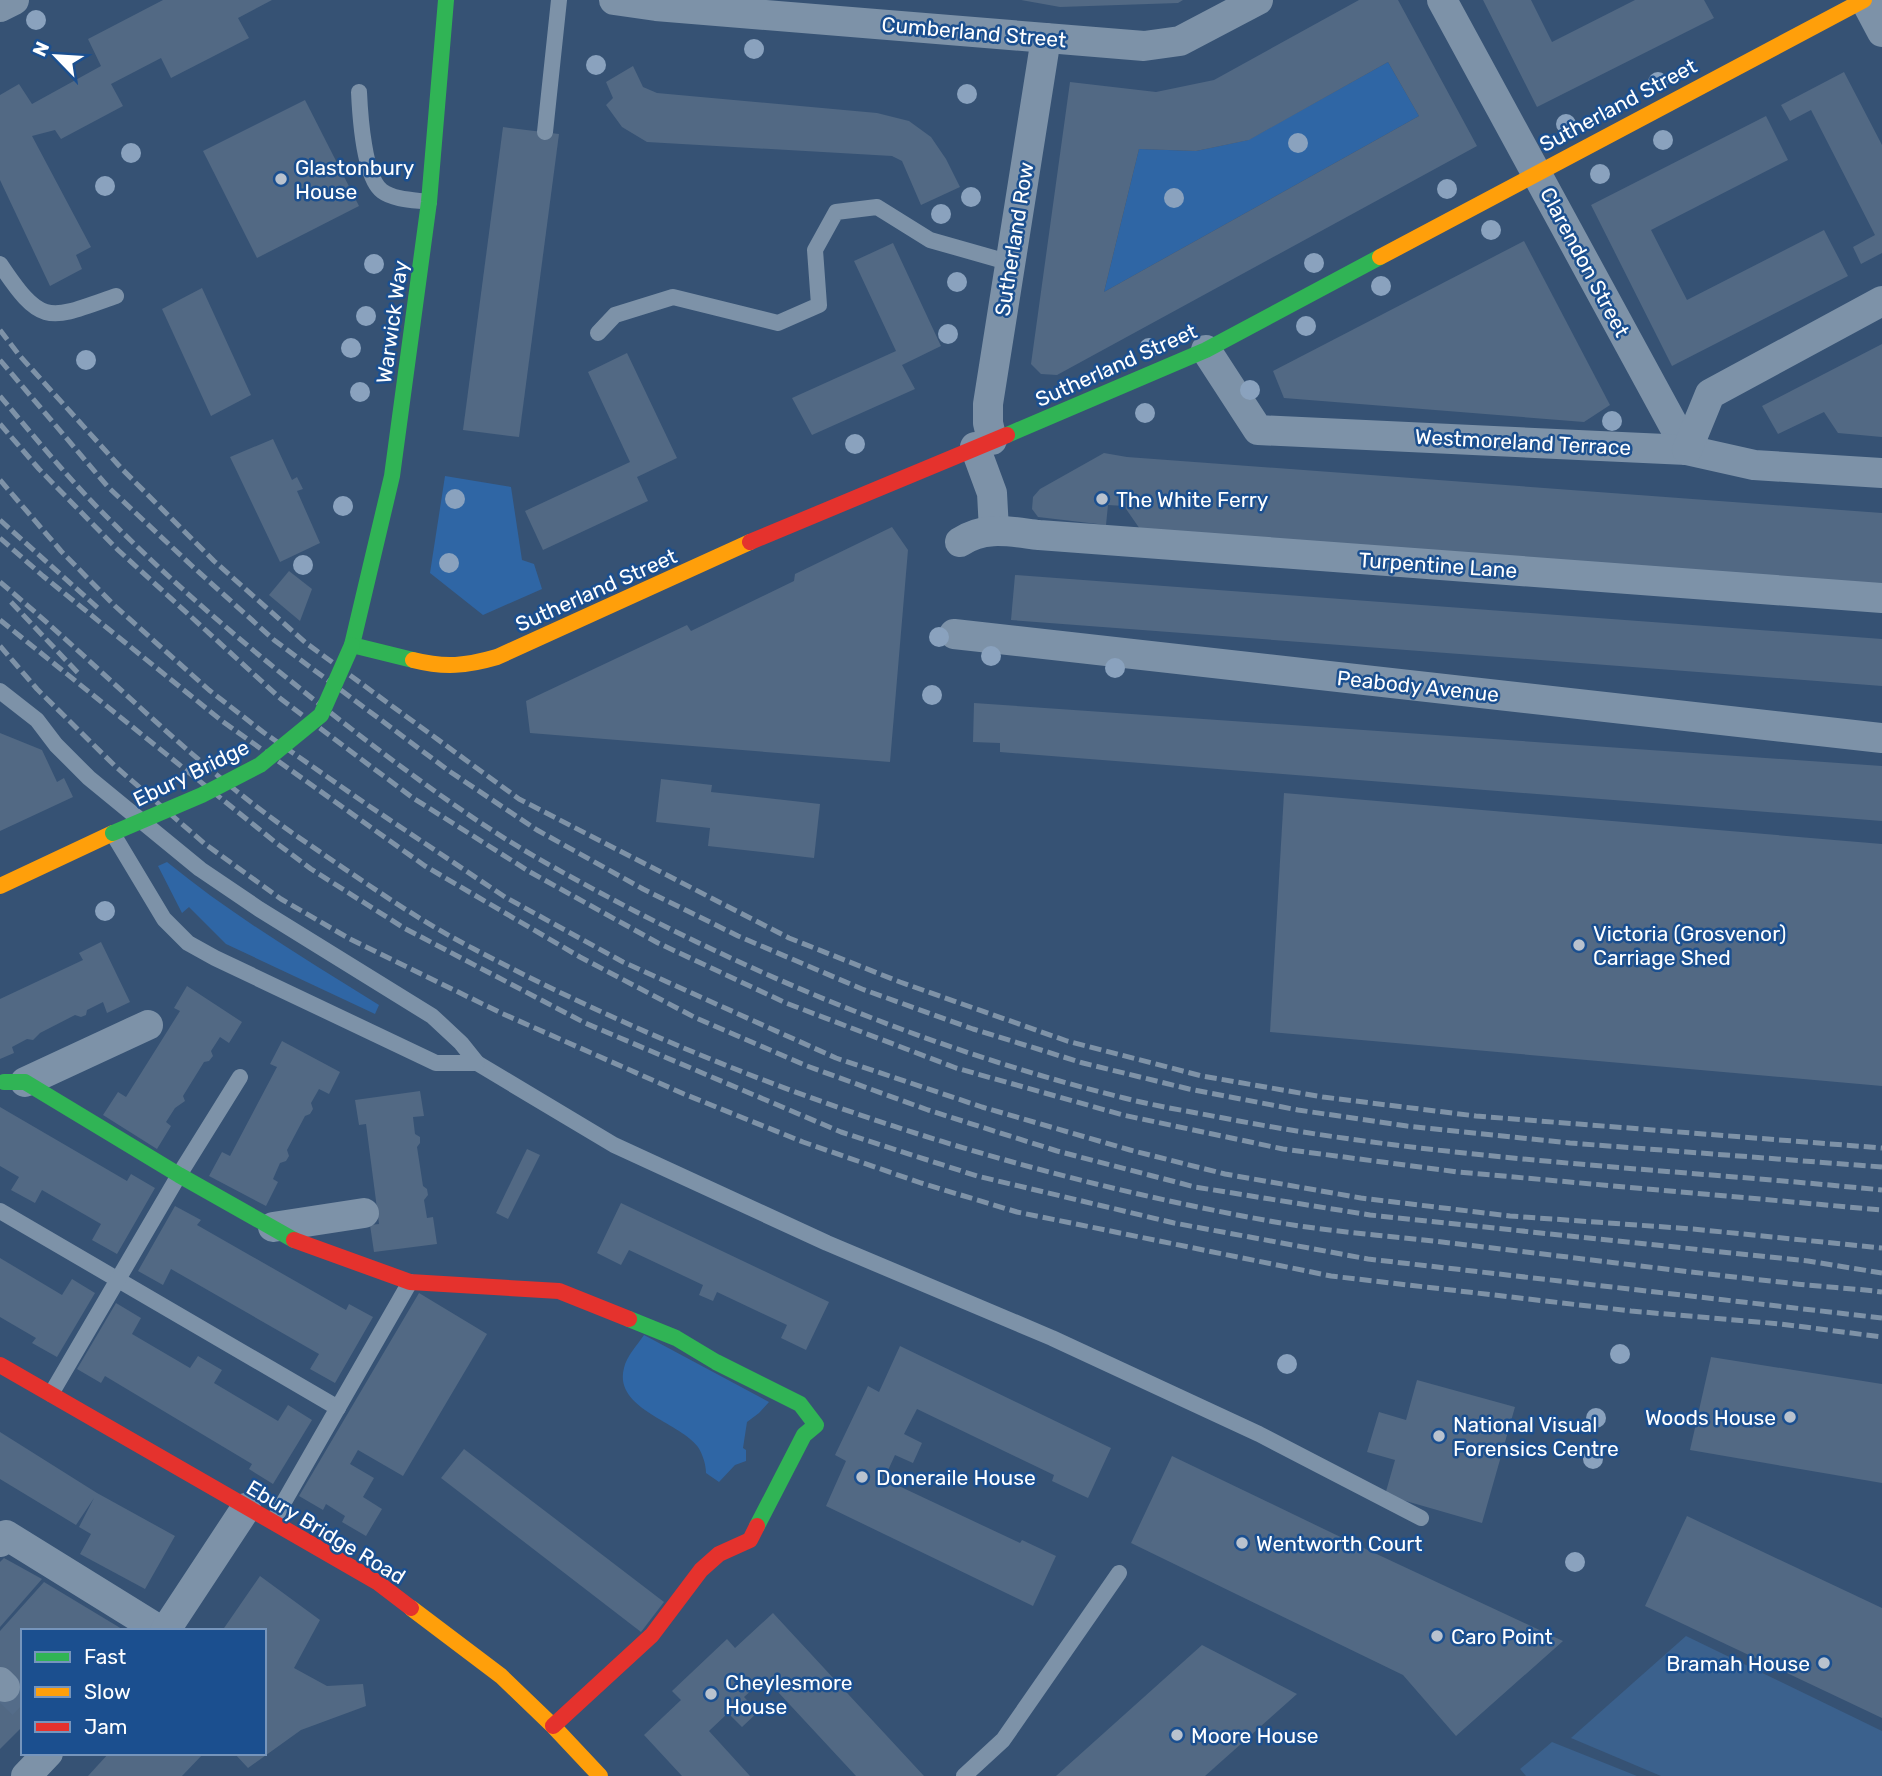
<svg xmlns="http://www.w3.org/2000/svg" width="1882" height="1776" font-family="Rubik,sans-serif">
<rect width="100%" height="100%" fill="#365274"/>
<!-- green -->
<g fill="#2f66a5">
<path d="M1388 62 1419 116 1104 292 1139 149 1196 151 1248 140Z"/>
<path d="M445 476 511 487 522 560 534 564 542 589 483 615 430 573Z"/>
<path d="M167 862C233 916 307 960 379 1005L375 1014 226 944 189 907 182 913 158 866Z"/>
<path d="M644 1335 769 1402 759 1413 747 1422 743 1448 746 1450V1461L735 1465 719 1482 706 1473C706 1465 703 1455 698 1447 680 1422 613 1409 624 1368 626 1357 638 1344 644 1335Z"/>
</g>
<!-- water -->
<g fill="#3b618d">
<path d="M1686 1636 1882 1731V1776H1661L1571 1738Z"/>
<path d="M1552 1742 1637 1776H1526L1520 1769Z"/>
</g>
<!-- building -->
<g fill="#526984" fill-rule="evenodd">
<path d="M163 0H272L238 18 249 38 171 78 161 58 111 84 123 106 61 139 55 130 32 136 91 247 76 255 82 269 50 286 0 180V95L19 84 32 104 101 66 88 39Z"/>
<path d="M1021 0H1183L1178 3 1060 7Z"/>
<path d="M1359 0H1398L1477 146 1057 375 1041 374 1031 364 1070 82 1156 92 1214 80ZM1388 62 1419 116 1104 292 1139 149 1196 151 1249 140Z"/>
<path d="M1483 0H1531L1552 42 1635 0H1704L1714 18 1537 107Z"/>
<path d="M633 66 643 87 657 93 877 113 909 121 931 137 946 159 960 187 921 205 902 161 892 156 647 142 622 127 606 105 613 98 606 82Z"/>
<path d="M1844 72 1882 145V253L1861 264 1853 247 1875 235 1811 110 1790 121 1781 105Z"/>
<path d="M305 100 359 206 257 258 203 151Z"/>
<path d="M1766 116 1788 160 1651 230 1687 300 1824 230 1848 276 1672 366 1591 205Z"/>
<path d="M503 127 559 134 519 437 463 430Z"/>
<path d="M1524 241 1610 405 1584 422 1284 398 1273 371Z"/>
<path d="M893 243 941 346 902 365 915 389 812 435 792 398 896 351 854 261Z"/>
<path d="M202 288 251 395 211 416 162 309Z"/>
<path d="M1882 344V437L1838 433 1824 412 1778 434 1762 406Z"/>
<path d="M627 353 677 458 637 477 648 501 543 550 525 511 630 462 588 372Z"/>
<path d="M273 439 292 480 297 477 303 489 297 491 320 543 280 562 230 457Z"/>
<path d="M1104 453 1127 457 1882 513V587L1142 532 1124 506 1108 505 1106 525 1038 517 1032 509 1033 497 1040 489Z"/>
<path d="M892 527 908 550 890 762 530 733 526 701 687 625 691 631 794 581 795 574Z"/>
<path d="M289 571 312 589 300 621 269 595Z"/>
<path d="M1015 575 1882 639V686L1011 620Z"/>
<path d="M974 703 1882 766V821L1000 752V743L973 742Z"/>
<path d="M0 733 42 750 57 782 64 778 73 797 0 831Z"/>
<path d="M661 779 712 785 711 792 820 804 814 858 708 846 710 828 656 822Z"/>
<path d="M1284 793 1882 844V1086L1270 1032Z"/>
<path d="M101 942 130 1002 107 1013 103 1002 87 1010 86 1015 81 1017 75 1015 40 1033 33 1040 27 1039 12 1047 14 1053 0 1059V999L83 960 79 953Z"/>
<path d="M187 986 242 1022 229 1043 220 1037 211 1051 213 1056 209 1061 204 1062 183 1096 185 1101 175 1108 166 1122 171 1126 157 1149 103 1115 118 1092 126 1097 180 1011 174 1008Z"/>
<path d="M282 1041 340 1072 329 1094 319 1089 311 1103 313 1109 310 1114 305 1116 287 1150 289 1156 286 1161 280 1163 273 1179 278 1182 266 1206 209 1176 222 1152 230 1156 277 1067 270 1064Z"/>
<path d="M420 1091 424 1116 413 1117 415 1134 420 1137V1143L417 1147 423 1186 427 1189 428 1195 424 1200 427 1218 433 1217 437 1244 374 1252 370 1225 379 1224 366 1124 359 1125 355 1100Z"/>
<path d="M0 1107 127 1181 131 1174 155 1188 117 1254 92 1240 101 1224 42 1190 35 1203 11 1190 19 1177 0 1166Z"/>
<path d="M527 1149 540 1155 508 1219 496 1213Z"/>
<path d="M621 1203 829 1302 806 1350 781 1338 787 1325 717 1292 713 1301 699 1295 703 1285 629 1250 621 1265 597 1253Z"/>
<path d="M175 1206 201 1220 197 1225 346 1310 349 1304 373 1317 335 1383 310 1369 319 1354 171 1269 163 1285 138 1271Z"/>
<path d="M0 1258 62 1295 72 1279 95 1293 57 1357 32 1343 36 1338 0 1317Z"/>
<path d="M419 1293 487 1334 403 1476 358 1450 350 1464 374 1478 363 1497 382 1509 366 1536 342 1522 345 1516 326 1504 323 1510 299 1496Z"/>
<path d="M116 1303 141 1318 132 1334 190 1368 198 1356 222 1370 214 1383 278 1421 288 1405 312 1420 273 1484 249 1469 252 1464 105 1376 101 1383 77 1369Z"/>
<path d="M900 1346 1111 1448 1088 1498 1052 1481 1054 1475 917 1409 904 1434 922 1443 913 1463 895 1455 884 1479 1020 1543 1022 1540 1056 1556 1033 1606 826 1506 846 1461 835 1455 868 1386 879 1392Z"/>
<path d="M1711 1357 1882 1384V1483L1690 1450Z"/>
<path d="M1417 1380 1515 1407 1482 1523 1385 1495 1395 1460 1367 1452 1379 1412 1406 1420Z"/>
<path d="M0 1432 97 1493 175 1536 145 1589 80 1554 91 1534 79 1527 94 1498 76 1525 0 1479Z"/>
<path d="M464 1449 664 1602 641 1632 441 1478Z"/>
<path d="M1172 1456 1353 1543 1563 1641 1456 1736 1403 1675 1131 1543Z"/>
<path d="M1687 1516 1882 1608V1718L1645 1606Z"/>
<path d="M4 1558 42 1579 0 1627V1562Z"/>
<path d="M260 1576 320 1620 294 1668 327 1686 363 1684 366 1706 301 1730 248 1768 234 1753H264V1631H222Z"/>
<path d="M44 1582 122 1629 23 1631V1726L0 1749V1631Z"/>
<path d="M773 1613 924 1776H856L765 1678 744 1697 758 1712 742 1727 728 1713 709 1731 750 1776H682L644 1735 681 1700 672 1691 727 1639 735 1648Z"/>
<path d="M1202 1645 1297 1694 1205 1776H1056Z"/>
<path d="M109 1753H204L182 1776H88Z"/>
</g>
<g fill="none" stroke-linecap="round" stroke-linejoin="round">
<!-- street-tunnel -->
<path stroke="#546c89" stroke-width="30" stroke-dasharray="30 15" stroke-linecap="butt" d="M5 1687 23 1704"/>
<!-- lane -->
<g stroke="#7d92a8" stroke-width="16">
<path d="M359 92C360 114 364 178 382 191 394 200 415 200 429 202"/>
<path d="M545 132 559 0"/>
<path d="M0 264C42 327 48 320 116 296"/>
<path d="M598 333 615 315 673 297 778 323 819 305 815 250 836 212 877 207 930 240 1011 263"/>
<path d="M0 691 37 720 56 745 89 778 200 869 259 909 432 1016 461 1043 477 1063 614 1145 827 1243 1052 1338 1259 1434 1421 1518"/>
<path d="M113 834 164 919 188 943 215 958 436 1063H477"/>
<path d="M0 1211 338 1408"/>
<path d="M51 1394 179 1175 240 1077"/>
<path d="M273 1521 410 1282"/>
<path d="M964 1776 1003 1740 1119 1573"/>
</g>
<!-- street -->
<g stroke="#7d92a8" stroke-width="30">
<path d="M614 0 656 6 1144 46 1180 41 1258 0"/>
<path d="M1442 0 1687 450"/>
<path d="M1865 0 1882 32"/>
<path d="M0 7 14 0"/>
<path d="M1206 350 1258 430 1687 450 1754 465 1882 473"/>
<path d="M992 440 988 423V404L1046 38"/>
<path d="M975 447 992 493 994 530"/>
<path d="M1687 450 1710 394 1882 301"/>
<path d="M960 542C985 525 1012 532 1039 535L1882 598"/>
<path d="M954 634 1882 738"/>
<path d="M25 1082 148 1025"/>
<path d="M273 1227 364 1213"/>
<path d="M0 1542 6 1535 161 1631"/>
<path d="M165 1631 246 1508"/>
<path d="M0 1682 5 1687"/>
<path d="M26 1776 48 1753"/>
</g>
<!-- fast -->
<g stroke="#30b455" stroke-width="16">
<path d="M1007 435 1206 350 1380 257"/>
<path d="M413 660 352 645 392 476 429 202 446 0"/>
<path d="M4 1082H25L179 1175 294 1240"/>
<path d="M629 1319 676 1338 716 1362 800 1404 816 1425 804 1435 757 1526"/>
</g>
<!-- slow -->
<g stroke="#ff9f0a" stroke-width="16">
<path d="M1380 257 1864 0"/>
<path d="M413 660C445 668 466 666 497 657L750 542"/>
<path d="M0 886 113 833"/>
<path d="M411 1608 501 1676 553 1726 600 1776"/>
</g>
<!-- jam -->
<g stroke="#e5322d" stroke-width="16">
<path d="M750 542 1007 435"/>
<path d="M294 1240 410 1282 559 1291 629 1319"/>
<path d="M0 1365 377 1582 411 1608"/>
<path d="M553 1726 652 1635 701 1570 719 1554 750 1540 757 1526"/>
</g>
<!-- rail -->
<g stroke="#7e92a7" stroke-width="5" stroke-dasharray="12 5" stroke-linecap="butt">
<path d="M0 330 19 355 122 469 214 561 306 643 519 799 789 938 900 982 1067 1041 1202 1076 1323 1097 1476 1116 1882 1148"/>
<path d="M0 360 108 487 191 565 274 640 449 771 537 830 643 889 738 936 862 989 973 1029 1083 1063 1189 1089 1298 1110 1407 1126 1570 1143 1882 1167"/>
<path d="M0 396C36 439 73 484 113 523 188 598 270 666 354 731 418 780 484 829 555 868 733 968 926 1049 1124 1098 1155 1106 1187 1111 1218 1117 1437 1160 1660 1168 1882 1190"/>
<path d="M0 424 39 469 118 550 281 699 413 798 530 872 658 943 786 1003 956 1068 1123 1115 1283 1149 1458 1172 1882 1210"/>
<path d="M0 480 61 551 115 606 209 690 263 732 369 806 505 897 623 962 836 1058 982 1107 1130 1150 1225 1174 1361 1198 1510 1216 1693 1229 1882 1248"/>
<path d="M0 520 98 608"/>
<path d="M0 538 43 576 222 721 425 866 580 957 696 1018 807 1066 928 1110 1057 1151 1195 1187 1370 1215 1808 1261 1882 1273"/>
<path d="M0 582C103 668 195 768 307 843 361 880 416 919 474 949 724 1081 997 1172 1275 1222 1332 1232 1392 1236 1450 1243 1563 1256 1676 1271 1789 1283 1820 1287 1851 1288 1882 1292"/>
<path d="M11 602 78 673"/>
<path d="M0 620 275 842 311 869 404 928 585 1023 841 1132 977 1176 1174 1223 1368 1259 1882 1318"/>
<path d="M0 646 37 689 116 767 205 844 281 899 350 939 501 1013 684 1094 803 1142 921 1183 1017 1212 1331 1276 1631 1311 1781 1324 1882 1337"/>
</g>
<!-- fast-bridge -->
<path stroke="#30b455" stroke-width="16" d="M113 833 202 795 260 765 321 715 352 645"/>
</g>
<!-- trees -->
<g fill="#8aa2be">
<circle cx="36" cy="20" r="10"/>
<circle cx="754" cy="49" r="10"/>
<circle cx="596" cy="65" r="10"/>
<circle cx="1658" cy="82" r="10"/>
<circle cx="967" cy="94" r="10"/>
<circle cx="1566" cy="124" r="10"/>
<circle cx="1663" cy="140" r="10"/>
<circle cx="1298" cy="143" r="10"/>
<circle cx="131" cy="153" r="10"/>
<circle cx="1600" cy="174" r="10"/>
<circle cx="105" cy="186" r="10"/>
<circle cx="1447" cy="189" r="10"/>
<circle cx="971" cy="197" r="10"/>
<circle cx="1174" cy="198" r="10"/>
<circle cx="941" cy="214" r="10"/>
<circle cx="1491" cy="230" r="10"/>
<circle cx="1314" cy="263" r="10"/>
<circle cx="374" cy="264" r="10"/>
<circle cx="957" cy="282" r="10"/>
<circle cx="1381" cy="286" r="10"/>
<circle cx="366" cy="316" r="10"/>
<circle cx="1306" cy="326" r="10"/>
<circle cx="948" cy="334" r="10"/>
<circle cx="351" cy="348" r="10"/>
<circle cx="1149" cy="348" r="10"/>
<circle cx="86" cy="360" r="10"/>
<circle cx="1250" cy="390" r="10"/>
<circle cx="360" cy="392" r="10"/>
<circle cx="1145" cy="413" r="10"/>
<circle cx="1612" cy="421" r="10"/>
<circle cx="855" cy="444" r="10"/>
<circle cx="455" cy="499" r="10"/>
<circle cx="343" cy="506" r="10"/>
<circle cx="449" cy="563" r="10"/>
<circle cx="303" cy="565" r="10"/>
<circle cx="939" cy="637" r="10"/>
<circle cx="991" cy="656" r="10"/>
<circle cx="1115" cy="668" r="10"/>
<circle cx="932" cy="695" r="10"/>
<circle cx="105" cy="911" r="10"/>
<circle cx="1620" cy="1354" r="10"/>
<circle cx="1287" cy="1364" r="10"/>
<circle cx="1596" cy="1418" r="10"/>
<circle cx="1593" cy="1459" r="10"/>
<circle cx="1575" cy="1562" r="10"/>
</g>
<!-- markers -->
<g fill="#b9c2ce" stroke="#1b4f8f" stroke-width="2.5">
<circle cx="281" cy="179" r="7"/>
<circle cx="1102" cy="499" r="7"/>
<circle cx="1579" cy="945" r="7"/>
<circle cx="1790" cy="1417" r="7"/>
<circle cx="1439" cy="1436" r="7"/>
<circle cx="862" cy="1477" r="7"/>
<circle cx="1242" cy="1543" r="7"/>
<circle cx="1437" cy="1636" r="7"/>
<circle cx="1824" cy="1663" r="7"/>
<circle cx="711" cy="1694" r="7"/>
<circle cx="1177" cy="1735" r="7"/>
</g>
<g text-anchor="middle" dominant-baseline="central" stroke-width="5" stroke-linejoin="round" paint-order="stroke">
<!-- street labels -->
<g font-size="21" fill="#fff" stroke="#1b4f8f">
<text transform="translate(974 32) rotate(5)">Cumberland Street</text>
<text transform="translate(1618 105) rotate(-28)">Sutherland Street</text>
<text transform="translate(1014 239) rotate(-81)">Sutherland Row</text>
<text transform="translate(1585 262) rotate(62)">Clarendon Street</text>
<text transform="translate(392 322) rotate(-82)">Warwick Way</text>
<text transform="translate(1116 365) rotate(-24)">Sutherland Street</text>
<text transform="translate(1523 442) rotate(3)">Westmoreland Terrace</text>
<text transform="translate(1438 565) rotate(4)">Turpentine Lane</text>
<text transform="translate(596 590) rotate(-24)">Sutherland Street</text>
<text transform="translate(1418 686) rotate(6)">Peabody Avenue</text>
<text transform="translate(191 773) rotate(-26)">Ebury Bridge</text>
<text transform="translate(326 1532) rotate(31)">Ebury Bridge Road</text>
</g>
<!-- poi labels -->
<g font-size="21" fill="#fff" stroke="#1b4f8f" text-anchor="start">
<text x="295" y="167">Glastonbury<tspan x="295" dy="24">House</tspan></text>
<text x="1116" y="499">The White Ferry</text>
<text x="1593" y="933">Victoria (Grosvenor)<tspan x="1593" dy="24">Carriage Shed</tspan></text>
<text x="1776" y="1417" text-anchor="end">Woods House</text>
<text x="1453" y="1424">National Visual<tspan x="1453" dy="24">Forensics Centre</tspan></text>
<text x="876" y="1477">Doneraile House</text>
<text x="1256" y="1543">Wentworth Court</text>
<text x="1451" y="1636">Caro Point</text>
<text x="1810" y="1663" text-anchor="end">Bramah House</text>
<text x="725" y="1682">Cheylesmore<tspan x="725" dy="24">House</tspan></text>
<text x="1191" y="1735">Moore House</text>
</g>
</g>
<!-- legend -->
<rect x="21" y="1629" width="245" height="126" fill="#1b4f8f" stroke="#7695bc" stroke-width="2"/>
<rect x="35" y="1652" width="35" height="10" fill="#30b455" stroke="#7695bc" stroke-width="2"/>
<text x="84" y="1664" font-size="21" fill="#ffffff">Fast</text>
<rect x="35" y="1687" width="35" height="10" fill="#ff9f0a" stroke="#7695bc" stroke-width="2"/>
<text x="84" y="1699" font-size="21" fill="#ffffff">Slow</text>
<rect x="35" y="1722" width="35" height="10" fill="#e5322d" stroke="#7695bc" stroke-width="2"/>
<text x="84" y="1734" font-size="21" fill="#ffffff">Jam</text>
<!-- north arrow -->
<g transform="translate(56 56) rotate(295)" stroke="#1b4f8f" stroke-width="5" paint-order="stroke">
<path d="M0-5L12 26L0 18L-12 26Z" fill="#ffffff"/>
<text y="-10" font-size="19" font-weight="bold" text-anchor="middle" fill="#ffffff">N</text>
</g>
</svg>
